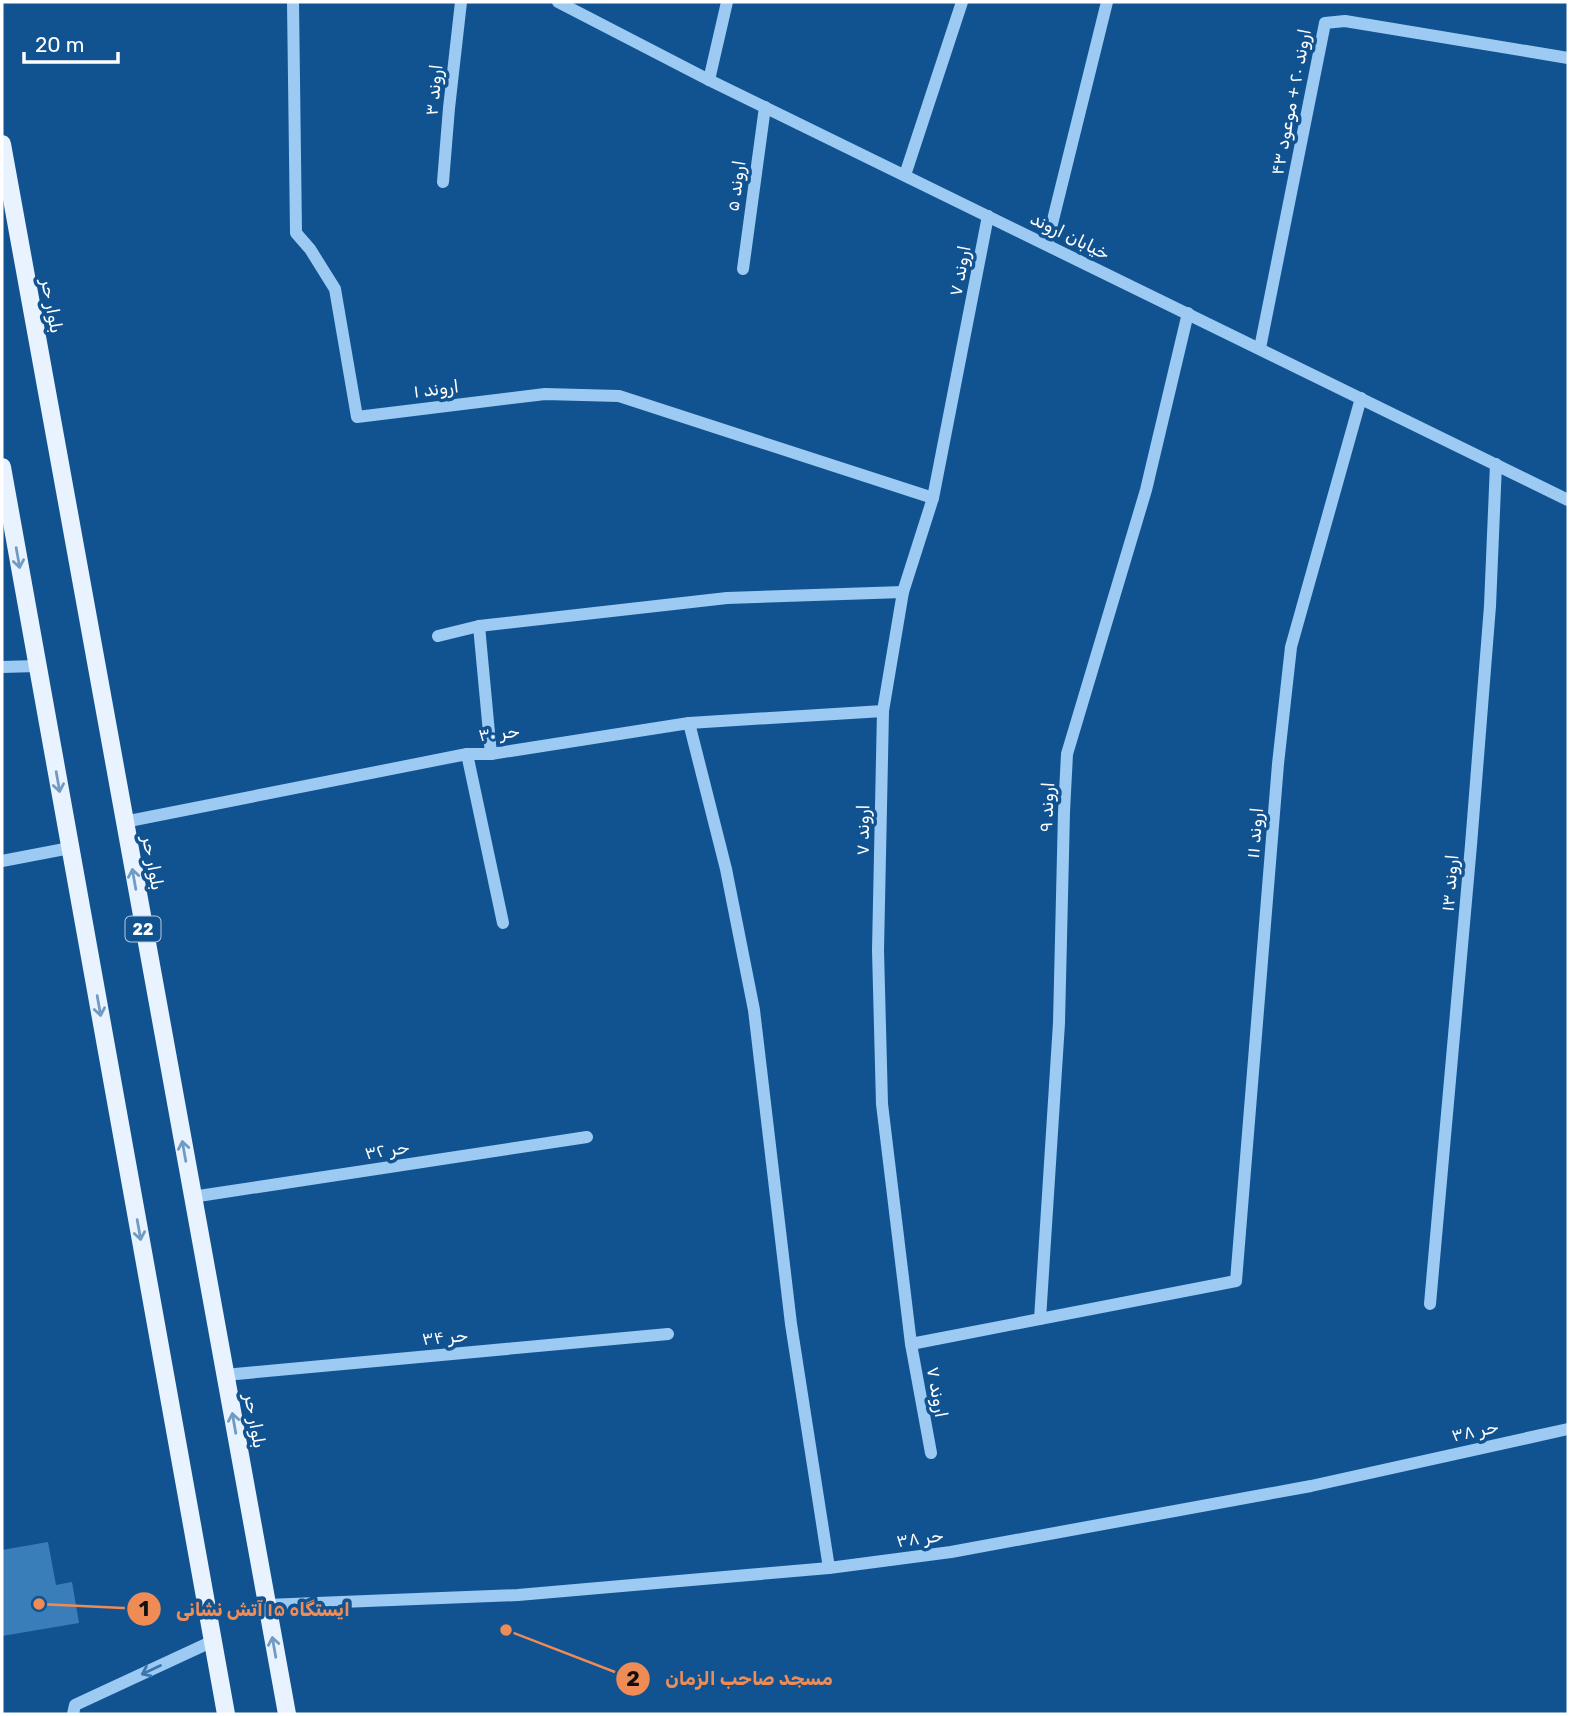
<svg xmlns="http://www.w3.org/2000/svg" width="1570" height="1716" font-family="Rubik,Vazirmatn,sans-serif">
<rect width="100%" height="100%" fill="#115391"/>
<!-- building -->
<path fill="#3a7eb9" d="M48 1542 56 1585 72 1582 79 1623 2 1636V1550Z"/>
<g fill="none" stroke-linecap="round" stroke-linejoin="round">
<!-- minor -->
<g stroke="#9ccaf2" stroke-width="12">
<path d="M293 2 296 233 310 249 335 289 357 417 545 394 619 396 933 498"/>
<path d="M558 2 709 80 1568 500"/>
<path d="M709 80 727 2"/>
<path d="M905 175 962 2"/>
<path d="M443 182 449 108 461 2"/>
<path d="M1047 244 1107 2"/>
<path d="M743 269 765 107"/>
<path d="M1260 348 1325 23 1345 21 1568 58"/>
<path d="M479 626 491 754"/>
<path d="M438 636 479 626 727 598 903 592"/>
<path d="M2 667 37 666"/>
<path d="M689 723 726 869 754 1010 791 1324 829 1568"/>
<path d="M467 754 503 923"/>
<path d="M124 822 467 754H491L689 723 883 711"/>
<path d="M2 861 70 848"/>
<path d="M192 1197 587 1137"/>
<path d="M1430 1304 1471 845 1490 606 1496 464"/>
<path d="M1040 1319 1059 1023 1064 812 1067 754 1146 490 1188 313"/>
<path d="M911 1344 1236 1281 1278 764 1291 647 1361 398"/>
<path d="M225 1375 668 1334"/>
<path d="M931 1453 911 1344 882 1104 878 950 883 711 903 592 933 498 988 216"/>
<path d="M267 1605 518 1595 829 1568 951 1552 1311 1486 1568 1429"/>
<path d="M73 1714 75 1705 213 1641"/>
</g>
<!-- major -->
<g stroke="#e8f3ff" stroke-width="18">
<path d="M2 144 287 1714"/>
<path d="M2 467 226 1714"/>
</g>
</g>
<!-- one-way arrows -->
<defs><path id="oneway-shaft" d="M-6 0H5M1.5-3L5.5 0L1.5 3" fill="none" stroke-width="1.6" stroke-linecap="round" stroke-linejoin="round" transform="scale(1.75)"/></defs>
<g stroke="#729bc2">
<use href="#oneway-shaft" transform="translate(18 558) rotate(80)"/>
<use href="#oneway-shaft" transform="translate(58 782) rotate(80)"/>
<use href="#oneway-shaft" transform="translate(134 879) rotate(-100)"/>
<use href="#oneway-shaft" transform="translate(99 1006) rotate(80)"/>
<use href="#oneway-shaft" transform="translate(184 1151) rotate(-100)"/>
<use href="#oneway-shaft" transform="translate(139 1230) rotate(80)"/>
<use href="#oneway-shaft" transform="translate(234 1423) rotate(-100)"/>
<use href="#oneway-shaft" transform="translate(274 1647) rotate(-100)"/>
</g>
<use stroke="#3b77ae" href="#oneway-shaft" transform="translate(151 1670) rotate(155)"/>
<g text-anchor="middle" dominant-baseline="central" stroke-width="7" stroke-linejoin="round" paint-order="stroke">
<!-- shield labels -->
<rect fill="#115391" stroke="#b8cbde" stroke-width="2" x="125.5" y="916.5" width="35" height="25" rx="5"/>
<g font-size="16" font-weight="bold" fill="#fff">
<text x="143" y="929">22</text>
</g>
<!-- street labels -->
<g font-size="18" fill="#fff" stroke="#115391">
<text transform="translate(434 90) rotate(-84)">اروند ۳</text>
<text transform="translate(1291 102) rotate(-79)">اروند ۲۰ + موعود ۴۳</text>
<text transform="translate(736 186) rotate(-82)">اروند ۵</text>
<text transform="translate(1070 236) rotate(26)">خیابان اروند</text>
<text transform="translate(960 271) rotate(-79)">اروند ۷</text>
<text transform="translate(52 306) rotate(80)">بلوار حر</text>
<text transform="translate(436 389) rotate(-7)">اروند ۱</text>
<text transform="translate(499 733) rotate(-6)">حر ۳۰</text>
<text transform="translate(1047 807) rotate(-87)">اروند ۹</text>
<text transform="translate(863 830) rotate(-89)">اروند ۷</text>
<text transform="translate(1255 833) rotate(-85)">اروند ۱۱</text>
<text transform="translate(153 863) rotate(80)">بلوار حر</text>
<text transform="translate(1450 883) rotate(-85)">اروند ۱۳</text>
<text transform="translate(387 1150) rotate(-9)">حر ۳۲</text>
<text transform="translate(445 1337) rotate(-5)">حر ۳۴</text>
<text transform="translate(937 1392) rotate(80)">اروند ۷</text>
<text transform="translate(255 1421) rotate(80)">بلوار حر</text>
<text transform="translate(1475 1431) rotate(-12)">حر ۳۸</text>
<text transform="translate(920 1538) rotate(-8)">حر ۳۸</text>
</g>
</g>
<!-- callouts -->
<path fill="none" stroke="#ef8b55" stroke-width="2.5" d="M39 1604L144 1609M506 1630L633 1679"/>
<g fill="#ef8b55" stroke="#115391" stroke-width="2.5">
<circle cx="39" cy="1604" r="7"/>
<circle cx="506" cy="1630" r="7"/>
<circle cx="144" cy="1609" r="18"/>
<circle cx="633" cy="1679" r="18"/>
</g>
<g font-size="21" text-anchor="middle" font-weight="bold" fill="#111">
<text x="144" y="1616">1</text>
<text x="633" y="1686">2</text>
</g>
<g font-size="19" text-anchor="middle" font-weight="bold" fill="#ef8b55" stroke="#115391" stroke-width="7" stroke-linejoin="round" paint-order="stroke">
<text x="263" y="1616">ایستگاه ۱۵ آتش نشانی</text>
<text x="749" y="1685">مسجد صاحب الزمان</text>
</g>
<!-- border -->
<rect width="1570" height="1716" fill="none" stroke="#ffffff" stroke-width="7"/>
<!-- scale -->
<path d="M24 52v10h94v-10" fill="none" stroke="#ffffff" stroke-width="3.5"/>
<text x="35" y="52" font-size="21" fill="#ffffff" stroke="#115391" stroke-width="5" paint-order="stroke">20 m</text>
</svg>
